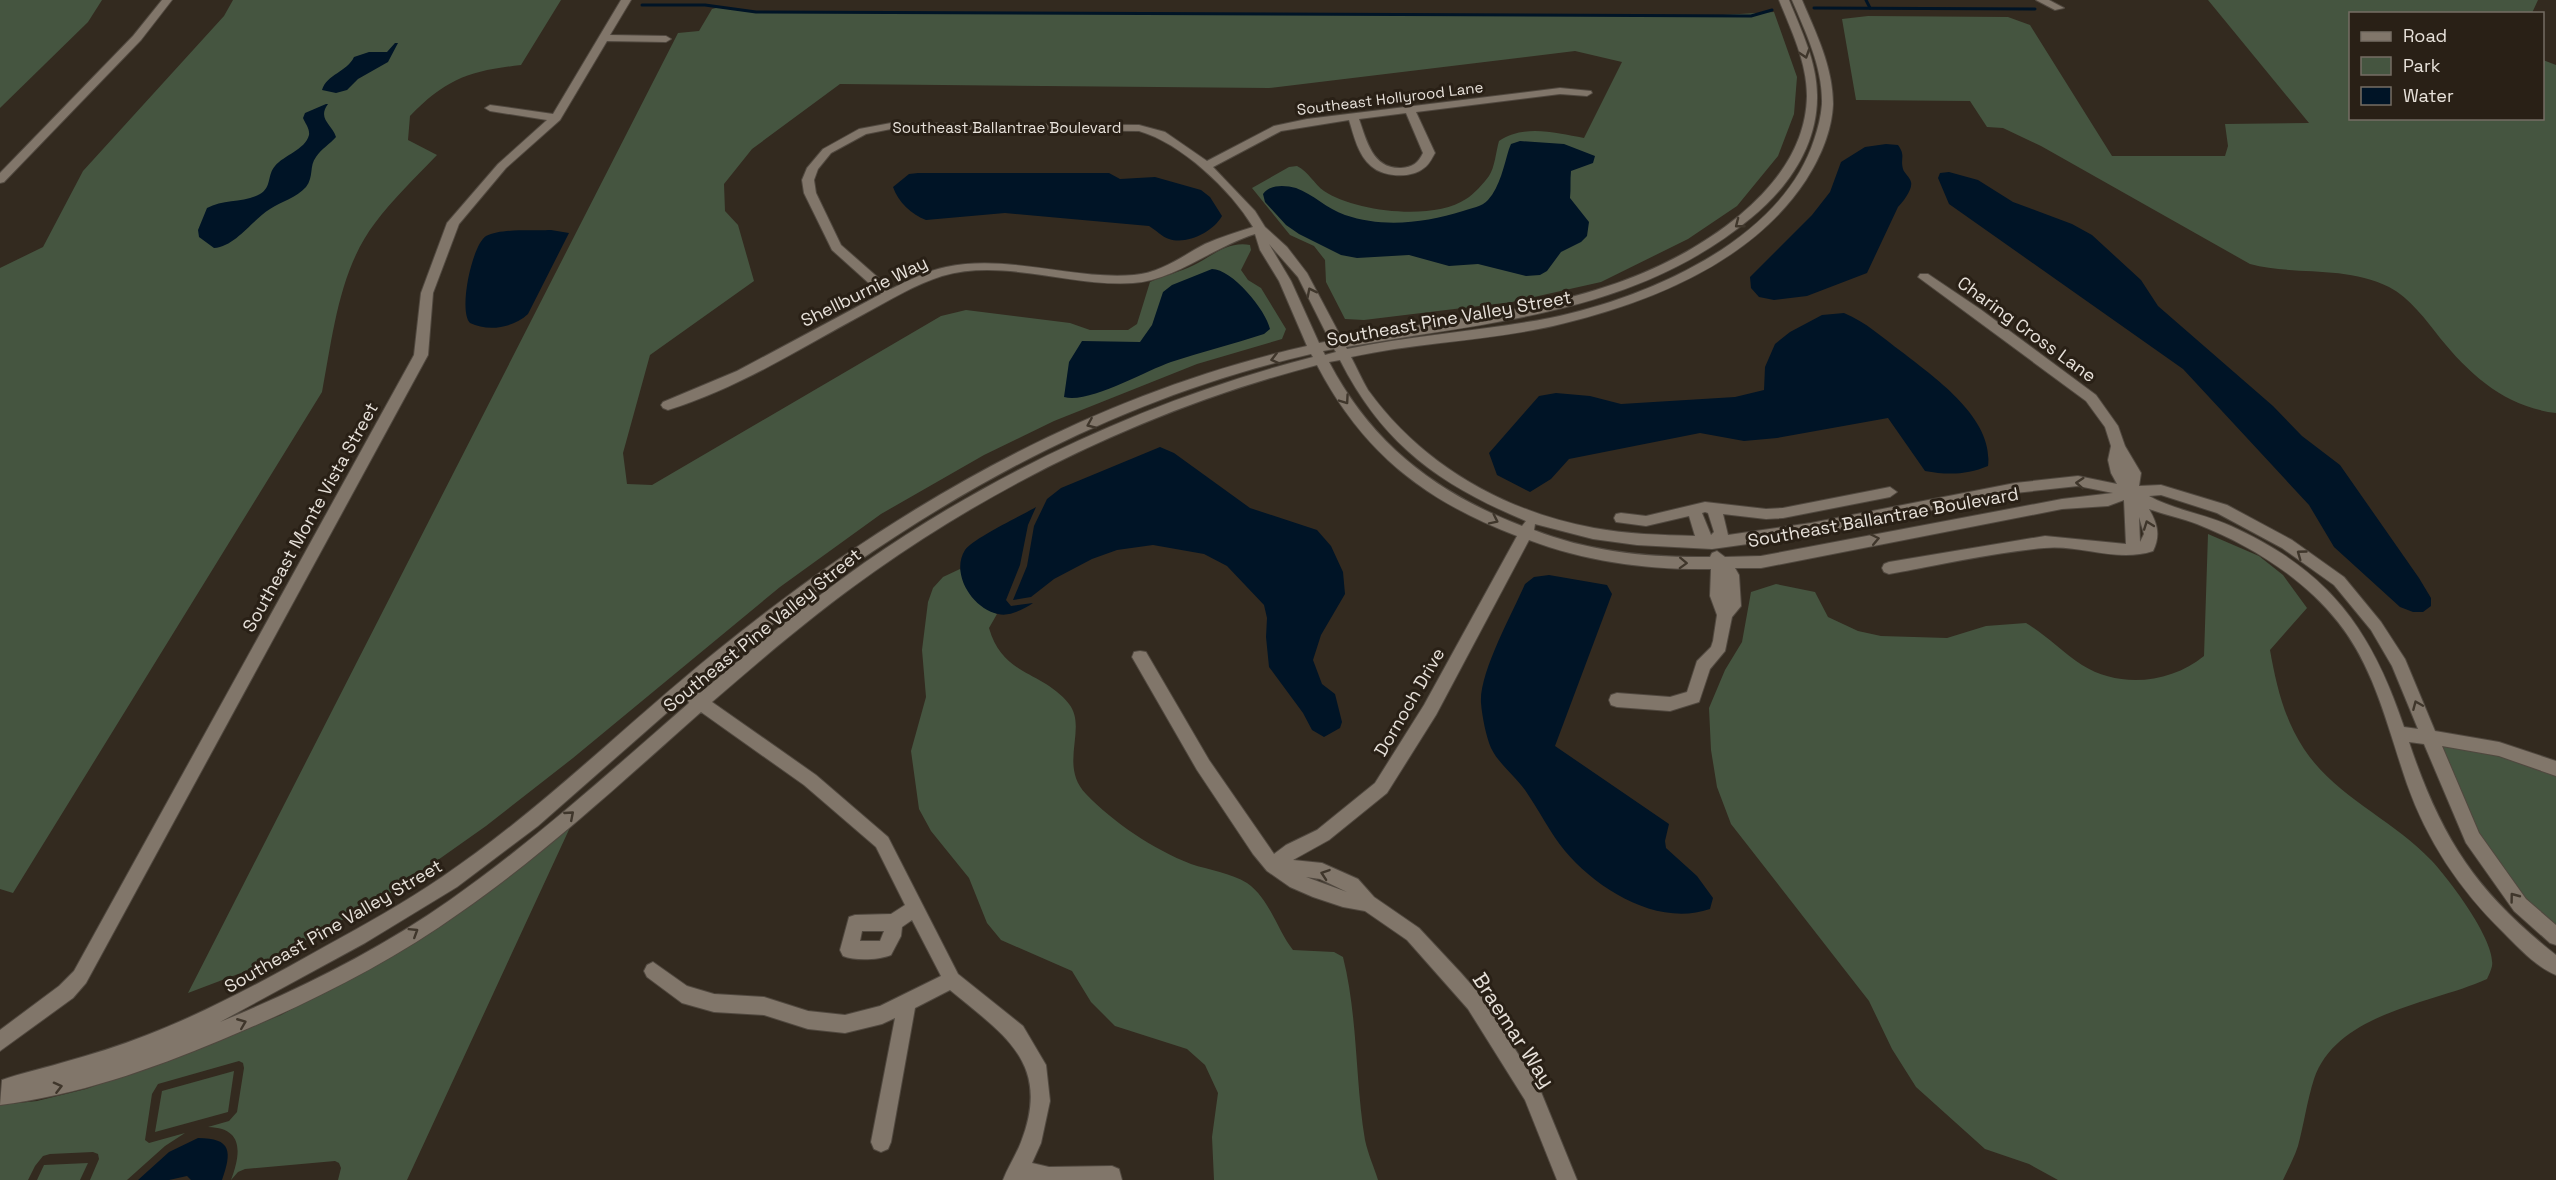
<svg xmlns="http://www.w3.org/2000/svg" width="2556" height="1180" font-family="'Space Grotesk',sans-serif">
<rect width="100%" height="100%" fill="#332a1f"/>
<!-- green -->
<g fill="#455540">
<path d="M0 0H102L88 22 0 108Z"/>
<path d="M233 0H561L521 65C469 71 446 79 410 116L408 140 437 155C416 177 393 199 375 223 339 270 333 335 322 392L13 893 0 889V268L43 247 83 171 224 16Z"/>
<path d="M2208 0H2538L2532 13 2350 14V118H2542L2543 60 2556 65V413C2506 407 2471 376 2440 338 2426 320 2410 298 2389 287 2346 265 2295 276 2250 264L2041 146 2003 128 1987 127 1970 101 1856 100 1842 19 1868 16 2008 17 2030 25 2112 156H2225L2228 146 2225 124 2309 123Z"/>
<path d="M720 7 756 12 1705 16 1774 12 1797 77 1794 114 1778 156 1737 206 1688 239 1601 282 1512 302 1364 320 1345 319 1326 282 1325 260 1314 246 1290 235 1252 188 1289 167 1297 166C1309 172 1314 184 1324 191 1355 212 1434 221 1466 199 1473 195 1484 183 1489 176 1495 167 1496 151 1499 141 1524 124 1556 133 1584 138L1622 62 1575 51 1269 88 840 84 752 149 724 184 725 211 738 225 754 281 650 355 623 453 627 484 652 485 941 316 966 310 1070 323 1090 330H1128L1137 324 1150 282C1164 276 1180 272 1194 265 1212 256 1228 241 1250 245L1251 250 1241 270 1248 280 1261 288 1286 329 1282 339 1197 364 1054 421 984 455 881 514 780 587 573 758 486 826 394 891 262 965 188 993 678 33 699 31 712 9Z"/>
<path d="M2208 534 2259 556 2283 575 2307 608 2270 650C2276 684 2284 719 2304 749 2336 797 2392 819 2431 860 2449 879 2496 941 2492 966 2491 970 2489 975 2487 979 2432 1004 2337 1012 2314 1079 2307 1101 2304 1124 2298 1146 2294 1158 2288 1169 2283 1180H2058L2029 1164 1985 1149 1916 1087 1892 1049 1869 1001 1731 824 1717 787 1711 750 1709 708 1725 670 1742 642 1751 592 1776 584 1815 592 1828 617 1858 631 1881 636 1947 638 1986 626 2026 623C2046 635 2062 652 2082 665 2120 689 2171 683 2204 656Z"/>
<path d="M960 569 984 607 997 614 989 628C1003 677 1043 671 1069 704 1088 728 1058 765 1086 794 1114 823 1153 849 1191 864 1209 870 1231 873 1247 883 1270 899 1277 930 1293 950L1334 952 1343 957C1358 1017 1355 1080 1365 1140 1368 1154 1374 1167 1378 1180H1214L1212 1137 1218 1093 1205 1065 1187 1049 1115 1026 1091 1002 1072 971 1001 940 987 923 969 878 931 831 919 809 911 751 926 697 922 650 928 602 933 588 943 577Z"/>
<path d="M2441 746C2479 752 2521 758 2556 776V929L2526 902 2481 838Z"/>
<path d="M573 821 407 1180H338L341 1168 339 1163 335 1161 245 1169 238 1172 231 1180C241 1153 244 1128 208 1127L229 1121 237 1112 244 1068 243 1063 239 1061 158 1084 152 1094 145 1140 149 1143 185 1133 165 1146 127 1180H90L99 1159 98 1154 93 1152 50 1154 43 1156 35 1166 28 1180H0V1105L37 1101 86 1089 186 1054 281 1015 392 954Z"/>
<path d="M234 1071 228 1112 155 1132 162 1091Z"/>
<path d="M88 1163 80 1180H37L44 1165Z"/>
</g>
<!-- water -->
<g fill="#001426">
<path d="M395 43H398L388 62 358 79 347 90 336 93 322 90C327 74 347 72 354 57L369 52H387Z"/>
<path d="M326 104H328C317 119 332 124 336 137 330 144 321 149 316 157 309 166 314 177 306 187 296 198 282 201 270 209 251 221 236 246 214 248L199 237 198 230 207 208C223 199 244 203 260 194 272 187 267 175 275 166 284 155 305 150 309 135 310 129 305 123 303 118L305 113Z"/>
<path d="M1520 141 1564 144 1595 156 1593 163 1571 171C1570 180 1571 189 1570 198L1589 222 1587 236 1581 242 1561 252 1547 271 1540 275 1526 276 1478 264 1449 266 1409 255 1357 258 1341 255 1299 234 1286 225 1265 202 1263 194C1270 184 1285 185 1296 188 1313 194 1327 209 1345 215 1383 228 1425 223 1463 211 1471 208 1482 207 1488 200 1500 187 1504 165 1509 149L1511 144Z"/>
<path d="M1886 144 1898 145C1906 156 1900 158 1903 169 1904 173 1910 177 1911 182 1913 189 1903 202 1898 207L1867 273 1807 296 1774 300 1759 297 1751 288 1750 277 1812 215 1830 192 1841 162 1865 147Z"/>
<path d="M1949 172 1978 180 2013 202 2072 224 2092 235 2141 280 2158 306 2273 406 2302 436 2340 465 2419 578 2431 598V606L2423 612H2413L2400 607 2334 547 2309 505 2183 369 1949 204 1938 178 1940 173Z"/>
<path d="M918 173H1109L1120 179 1155 177 1201 190 1210 197 1222 216C1213 232 1187 245 1169 239 1162 237 1156 230 1149 226L1005 213 926 220C912 215 898 202 893 187L909 174Z"/>
<path d="M551 230 569 233 528 314C513 328 488 332 470 323 458 311 472 245 486 236 501 228 534 231 551 230Z"/>
<path d="M1212 269C1232 269 1266 310 1270 329L1264 334C1233 344 1202 352 1171 362 1145 371 1089 404 1064 397L1069 362 1082 341 1140 342 1152 325 1163 292 1172 285Z"/>
<path d="M1844 313C1866 322 1883 338 1902 352 1935 378 1994 418 1988 466 1967 475 1947 475 1925 471L1888 418 1777 438 1744 441 1700 433 1569 459 1551 479 1530 492 1497 475 1489 453 1539 396 1556 393 1590 396 1621 404 1735 397 1764 390 1765 367 1775 344 1790 332 1822 315Z"/>
<path d="M1160 447 1174 453 1250 508 1317 530 1331 546 1343 572 1345 594 1321 635 1313 660 1322 684 1335 694 1342 722 1340 728 1324 737 1312 730 1303 713 1269 667 1266 637 1267 618 1264 605 1227 566 1204 554 1153 545 1117 550 1092 559 1054 579 1031 597 1013 600 1027 566 1034 526 1047 499 1061 488Z"/>
<path d="M1036 507 1028 525 1020 565 1006 600 1011 606 1033 603C1024 609 1010 617 998 614 973 609 950 574 965 550 974 538 1021 516 1036 507Z"/>
<path d="M1549 575 1607 585 1612 594 1555 746 1669 824 1665 841 1666 848 1697 876 1713 898 1710 909C1658 927 1598 890 1565 851 1550 833 1539 810 1525 790 1515 776 1498 763 1491 748 1486 736 1482 716 1481 703 1479 673 1512 614 1525 584L1534 577Z"/>
<path d="M198 1138C232 1138 232 1152 222 1180H191L187 1176 169 1180H138L169 1152Z"/>
</g>
<g fill="none" stroke-linecap="round" stroke-linejoin="round">
<!-- stream -->
<g stroke="#001426" stroke-width="3">
<path d="M1866 0 1870 8"/>
<path d="M642 5H705L756 12 1751 16 1772 10"/>
<path d="M1814 8 2035 9"/>
</g>
<!-- street casing -->
<g stroke="#50483f" stroke-width="2">
<g id="street">
<path d="M162 0H172L141 40 4 182 0 183V173L133 36Z"/>
<path d="M621 0H631L610 35 666 36 671 39 666 42 607 41 560 120 506 168 459 224 433 293 428 355 86 983 73 998 0 1051V1030L59 986 74 971 414 355 421 293 447 223 498 164 547 120 490 111 485 108 490 105 553 114Z"/>
<path d="M1779 0H1789C1801 30 1817 62 1817 95 1818 145 1788 188 1751 218 1634 315 1489 321 1346 347L1347 349C1414 335 1483 331 1550 318 1647 298 1781 241 1814 140 1818 128 1821 117 1822 104 1823 68 1806 33 1792 0H1802C1816 33 1833 67 1833 104 1832 131 1820 158 1806 180 1751 264 1647 304 1553 326 1487 341 1418 342 1351 357 1357 368 1362 380 1368 390 1421 464 1505 512 1594 528 1627 534 1661 535 1695 536L1689 516 1646 526 1616 522 1614 518 1616 514 1621 513 1646 516 1705 502 1766 509 1783 508 1890 487 1897 492 1890 497 1783 518 1766 519 1723 514 1728 535 1811 523 2015 483 2078 476 2117 484 2111 473 2108 460 2111 446 2105 427 2086 401 1918 277 1920 274H1928L1980 309 2096 395 2118 426 2125 446 2141 473 2139 486 2161 485 2227 505 2292 540 2344 577 2381 622 2405 659 2435 731 2499 742 2556 761V776L2499 756 2442 746 2479 833 2526 899 2556 925V945L2550 943 2514 911 2466 843 2424 744 2409 742C2441 838 2476 892 2556 955V975C2536 967 2518 947 2503 932 2460 890 2427 841 2407 784 2388 729 2375 668 2338 622 2302 577 2250 545 2197 524 2182 518 2165 515 2149 509 2157 523 2161 535 2153 551 2117 563 2080 544 2044 548 1992 553 1940 565 1889 574L1884 572 1882 568 1884 564 1889 562 2045 536 2126 544 2124 500 2108 506 2062 509 1761 568H1735L1739 575 1741 606 1732 617 1725 651 1710 669 1699 702 1670 711 1617 707 1611 705 1609 700 1611 695 1617 693 1670 697 1687 692 1697 661 1711 647 1713 641 1717 615 1710 596 1711 569C1649 570 1587 562 1529 540L1436 715 1387 793 1329 840 1293 860 1322 863 1358 879 1374 897 1419 928 1461 973 1482 997 1539 1087 1577 1180H1557L1525 1100 1468 1009 1407 940 1365 911 1343 907 1313 897 1290 887 1267 871 1253 854 1197 770 1132 657 1134 652 1140 651 1146 652 1209 760 1274 854 1286 845 1317 830 1375 783 1424 705 1517 536C1425 501 1363 453 1317 365 1160 406 1008 477 875 571 818 611 765 656 712 702L816 775 888 837 958 974 1023 1026 1046 1065 1050 1101 1041 1143 1032 1163 1049 1167 1112 1166 1119 1169 1122 1180H1003C1008 1167 1016 1155 1021 1142 1052 1063 1004 1035 950 990L915 1008 891 1142 888 1149 881 1152 874 1149 871 1142 895 1018 882 1024 845 1033 808 1029 764 1015 714 1012 682 1003 647 977 644 971 647 965 653 962 687 986 714 994 764 997 808 1011 845 1015 880 1006 941 976 912 920 902 927 901 936 891 955C879 960 855 961 843 956L840 950 849 917 855 915 891 914 905 905 876 847 804 785 701 712C623 781 547 852 461 912 387 965 305 1005 221 1040 149 1070 78 1095 0 1105L2 1080C21 1073 41 1069 61 1063 90 1055 119 1046 147 1035 209 1011 267 979 324 947 364 925 404 903 442 877 541 810 625 725 718 650 890 510 1089 395 1307 346L1279 281 1260 250 1255 234C1213 247 1174 281 1133 283 1070 287 1004 258 942 276 914 285 890 300 864 314 801 348 737 389 668 410L663 408 661 405 663 402 737 371 881 294 832 250 804 193 802 180 807 168 823 149 859 129 891 123 1139 125 1165 132 1207 161 1274 126 1307 119 1560 88 1591 91 1592 93 1587 96 1560 94 1416 112 1435 153C1432 158 1429 165 1424 168 1411 179 1383 177 1371 166 1358 155 1354 136 1349 120L1281 131 1213 167 1255 211 1265 227 1287 247 1307 273 1342 339C1483 310 1623 311 1740 215 1777 184 1806 145 1807 96 1807 62 1791 30 1779 0ZM1406 113 1423 153C1418 163 1413 167 1401 168 1373 169 1367 142 1359 119ZM891 129 1139 131C1181 143 1231 190 1253 227 1237 232 1221 237 1205 244 1182 256 1161 273 1134 275 1071 280 1009 254 946 267 927 271 909 280 891 289L841 245 816 193 814 180 818 169 831 153 866 134ZM1269 244 1298 277 1330 341 1319 343 1291 281ZM1334 349 1336 352 1325 355 1323 351ZM1311 354 1313 357C1154 398 999 469 864 563 807 603 753 648 700 693L691 691C870 537 1078 407 1311 354ZM1340 360C1383 445 1440 485 1526 521L1522 526C1436 493 1372 444 1329 362ZM2078 486 2113 493 2062 499 1761 556 1725 557 1717 551 1712 553 1710 557C1650 558 1590 552 1534 530L1535 524 1593 539 1637 545 1712 549 1811 535 2015 493ZM2161 495 2217 513 2282 548 2334 585 2371 630 2392 666 2418 729 2404 727C2371 628 2328 570 2231 526 2205 514 2174 510 2149 496ZM1705 512 1708 513 1714 532 1711 535 1702 513ZM2139 517 2144 534 2140 542ZM686 696 689 703C611 771 534 841 450 900 379 950 300 989 220 1022L365 943 457 887 538 826ZM1306 877 1320 879 1347 892ZM862 931H884L880 941H860Z"/>
<path d="M2036 0H2049L2064 8 2055 10Z"/>
</g>
</g>
<!-- street -->
<use href="#street" fill="#81766a" fill-rule="evenodd"/>
</g>
<!-- one-way arrows -->
<defs><path id="oneway-chevron" d="M-2-3.5L2.5 0L-2 3.5" fill="none" stroke-width="1.6" stroke-linecap="round" stroke-linejoin="round" transform="scale(1.5)"/></defs>
<g stroke="#3f362b">
<use href="#oneway-chevron" transform="translate(1805 54) rotate(72)"/>
<use href="#oneway-chevron" transform="translate(1739 224) rotate(142)"/>
<use href="#oneway-chevron" transform="translate(1311 292) rotate(-117)"/>
<use href="#oneway-chevron" transform="translate(1275 359) rotate(166)"/>
<use href="#oneway-chevron" transform="translate(1345 400) rotate(55)"/>
<use href="#oneway-chevron" transform="translate(1091 424) rotate(157)"/>
<use href="#oneway-chevron" transform="translate(2080 483) rotate(-176)"/>
<use href="#oneway-chevron" transform="translate(1494 520) rotate(26)"/>
<use href="#oneway-chevron" transform="translate(2148 525) rotate(-110)"/>
<use href="#oneway-chevron" transform="translate(1875 539) rotate(-12)"/>
<use href="#oneway-chevron" transform="translate(2301 554) rotate(-144)"/>
<use href="#oneway-chevron" transform="translate(1683 563) rotate(2)"/>
<use href="#oneway-chevron" transform="translate(2417 705) rotate(-113)"/>
<use href="#oneway-chevron" transform="translate(570 815) rotate(-41)"/>
<use href="#oneway-chevron" transform="translate(1325 874) rotate(-161)"/>
<use href="#oneway-chevron" transform="translate(2514 897) rotate(-127)"/>
<use href="#oneway-chevron" transform="translate(414 932) rotate(-32)"/>
<use href="#oneway-chevron" transform="translate(242 1023) rotate(-22)"/>
<use href="#oneway-chevron" transform="translate(58 1087) rotate(-14)"/>
</g>
<g text-anchor="middle" dominant-baseline="central" stroke-width="6" stroke-linejoin="round" paint-order="stroke">
<!-- far-street labels -->
<g font-size="15" fill="#e7e1da" stroke="#292016">
<text transform="translate(1390 98) rotate(-7)">Southeast Hollyrood Lane</text>
<text x="1007" y="127">Southeast Ballantrae Boulevard</text>
</g>
<!-- street labels -->
<g font-size="18" fill="#e7e1da" stroke="#292016">
<text transform="translate(864 291) rotate(-26)">Shellburnie Way</text>
<text transform="translate(1449 318) rotate(-10)">Southeast Pine Valley Street</text>
<text transform="translate(2027 329) rotate(36)">Charing Cross Lane</text>
<text transform="translate(310 517) rotate(-61)">Southeast Monte Vista Street</text>
<text transform="translate(1883 517) rotate(-10)">Southeast Ballantrae Boulevard</text>
<text transform="translate(762 630) rotate(-39)">Southeast Pine Valley Street</text>
<text transform="translate(1409 702) rotate(-60)">Dornoch Drive</text>
<text transform="translate(333 926) rotate(-30)">Southeast Pine Valley Street</text>
</g>
<!-- near-street labels -->
<g font-size="21" fill="#e7e1da" stroke="#292016">
<text transform="translate(1514 1030) rotate(57)">Braemar Way</text>
</g>
</g>
<!-- legend -->
<rect x="2349" y="12" width="195" height="108" fill="#292016" stroke="#756d64" stroke-width="1.5"/>
<rect x="2361" y="32" width="30" height="9" fill="#81766a" stroke="#756d64" stroke-width="1.5"/>
<text x="2403" y="42" font-size="18" fill="#e7e1da">Road</text>
<rect x="2361" y="57" width="30" height="18" fill="#455540" stroke="#756d64" stroke-width="1.5"/>
<text x="2403" y="72" font-size="18" fill="#e7e1da">Park</text>
<rect x="2361" y="87" width="30" height="18" fill="#001426" stroke="#756d64" stroke-width="1.5"/>
<text x="2403" y="102" font-size="18" fill="#e7e1da">Water</text>
</svg>
